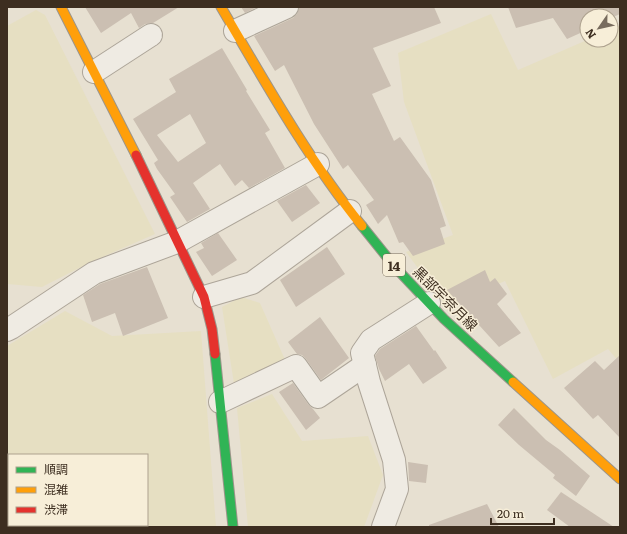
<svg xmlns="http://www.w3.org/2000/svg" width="627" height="534" font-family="Literata,'Noto Sans JP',serif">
<rect width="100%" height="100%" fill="#e7e0d1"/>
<!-- farmland -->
<g fill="#e6dfc2" fill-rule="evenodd">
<path d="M36 10 45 15 155 234 91 262 42 287 7 284V26Z"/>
<path d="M491 14 518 70 587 40H611V29L620 25V363L608 349 553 379 505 281 446 306 406 252 453 235 404 102 398 53Z"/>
<path d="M241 297 260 303 286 362 234 384 222 307Z"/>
<path d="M65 311 112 336 201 331 216 527H7V346ZM9 455H147V525H9Z"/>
<path d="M272 394 302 441 368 436 383 475 364 527H248L237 408Z"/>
</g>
<!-- building -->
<g fill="#cbbfb2" fill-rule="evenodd">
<path d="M85 7H179L153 23 145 24 139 28 131 13 101 33Z"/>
<path d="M241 7H257L245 13Z"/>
<path d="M299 7H434L441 23 373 48 391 86 372 94 394 141 400 137 431 180 446 226 440 228 445 244 413 256 403 242 399 243 387 215 378 224 366 205 374 200 348 165 343 169 314 124 284 65 275 71 254 36 293 18 297 14Z"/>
<path d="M508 7H620V14L611 18V16H587V30L567 39 553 18 516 28Z"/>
<path d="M222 48 247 90 246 91 270 130 265 133 285 168 249 188 242 180 235 186 220 164 193 183 210 209 187 222 170 197 175 194 157 169 154 163 158 160 133 119 176 92 169 79ZM190 114 206 143 178 162 157 135Z"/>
<path d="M306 185 320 203 292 222 277 201Z"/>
<path d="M218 233 237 260 212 276 196 252 204 248 201 243Z"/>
<path d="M327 247 345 274 296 307 280 280Z"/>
<path d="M147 267 168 318 123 336 115 313 92 322 83 295 100 284Z"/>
<path d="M485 270 490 282 495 278 507 294 497 304 521 333 499 347 447 290Z"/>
<path d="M320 317 349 358 321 380 306 359 302 355 297 354 288 342Z"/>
<path d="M416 326 434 351 435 350 447 368 423 384 409 364 385 381 379 369 375 356 380 349Z"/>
<path d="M620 355V438L598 415 593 419 564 388 595 361 604 370Z"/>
<path d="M293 383 308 404 313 409 320 418 306 430 279 392Z"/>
<path d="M514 408 546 440 560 450 590 476 576 496 553 478 555 475 519 445 498 425Z"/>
<path d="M408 462 428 465 426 483 409 481Z"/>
<path d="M561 492 614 527H570L547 510Z"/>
<path d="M487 504 499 527H429V525Z"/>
</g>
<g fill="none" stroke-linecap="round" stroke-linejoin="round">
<!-- street casing -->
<g stroke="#ada599" stroke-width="24">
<g id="street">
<path d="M235 31 287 7"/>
<path d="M94 72 151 35"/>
<path d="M204 297 252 283 350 211"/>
<path d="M7 330 11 328 94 273 177 242 318 164"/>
<path d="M220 402 296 366 318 397 365 365"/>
<path d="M383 527 397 489 394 460 369 382 362 353 371 340 429 303"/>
</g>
</g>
<!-- fast casing -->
<g stroke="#9c958a" stroke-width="11">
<g id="fast">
<path d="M362 226 395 267 444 319 513 382"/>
<path d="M215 354 233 527"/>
</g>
</g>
<!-- slow casing -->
<g stroke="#9c958a" stroke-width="11">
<g id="slow">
<path d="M61 7 136 155"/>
<path d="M221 7C265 82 308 159 362 226"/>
<path d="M513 382 620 479"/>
</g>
</g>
<!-- jam casing -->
<g stroke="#9c958a" stroke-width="11">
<path id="jam" d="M136 155 204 297 212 329 215 354"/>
</g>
<!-- street -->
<use href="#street" stroke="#efebe3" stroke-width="22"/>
<!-- fast -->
<use href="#fast" stroke="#30b455" stroke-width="9"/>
<!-- slow -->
<use href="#slow" stroke="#ff9f0a" stroke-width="9"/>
<!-- jam -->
<use href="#jam" stroke="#e5322d" stroke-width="9"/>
</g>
<g text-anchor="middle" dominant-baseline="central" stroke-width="3" stroke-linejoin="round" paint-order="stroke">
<!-- shield labels -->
<rect fill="#f7eed8" stroke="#756857" stroke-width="1" x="383" y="254" width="22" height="22" rx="3"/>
<g font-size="13" font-weight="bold" fill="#3d2e20">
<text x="394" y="265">14</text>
</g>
<!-- street labels -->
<g font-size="14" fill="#3d2e20" stroke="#f7eed8">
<text transform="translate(446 298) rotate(45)">黒部宇奈月線</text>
</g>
</g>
<!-- border -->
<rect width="627" height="534" fill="none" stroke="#3d2e20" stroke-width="16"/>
<!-- legend -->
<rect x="8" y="454" width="140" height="72" fill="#f7eed8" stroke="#ada18e"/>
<rect x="16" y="467" width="20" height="6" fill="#30b455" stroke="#ada18e"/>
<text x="44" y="474" font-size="12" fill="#3d2e20">順調</text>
<rect x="16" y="487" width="20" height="6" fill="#ff9f0a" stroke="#ada18e"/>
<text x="44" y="494" font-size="12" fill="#3d2e20">混雑</text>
<rect x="16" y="507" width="20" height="6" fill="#e5322d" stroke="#ada18e"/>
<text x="44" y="514" font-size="12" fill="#3d2e20">渋滞</text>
<!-- north arrow -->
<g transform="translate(599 28) rotate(236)"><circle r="19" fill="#f7eed8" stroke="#ada18e"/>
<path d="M0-3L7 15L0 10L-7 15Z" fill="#786c5e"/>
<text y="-6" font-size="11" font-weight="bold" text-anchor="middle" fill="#3d2e20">N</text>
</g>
<!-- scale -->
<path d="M491 518v6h63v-6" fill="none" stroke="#3d2e20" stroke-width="2"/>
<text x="497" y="518" font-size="12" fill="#3d2e20" stroke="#f7eed8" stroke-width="3" paint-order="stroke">20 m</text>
</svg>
